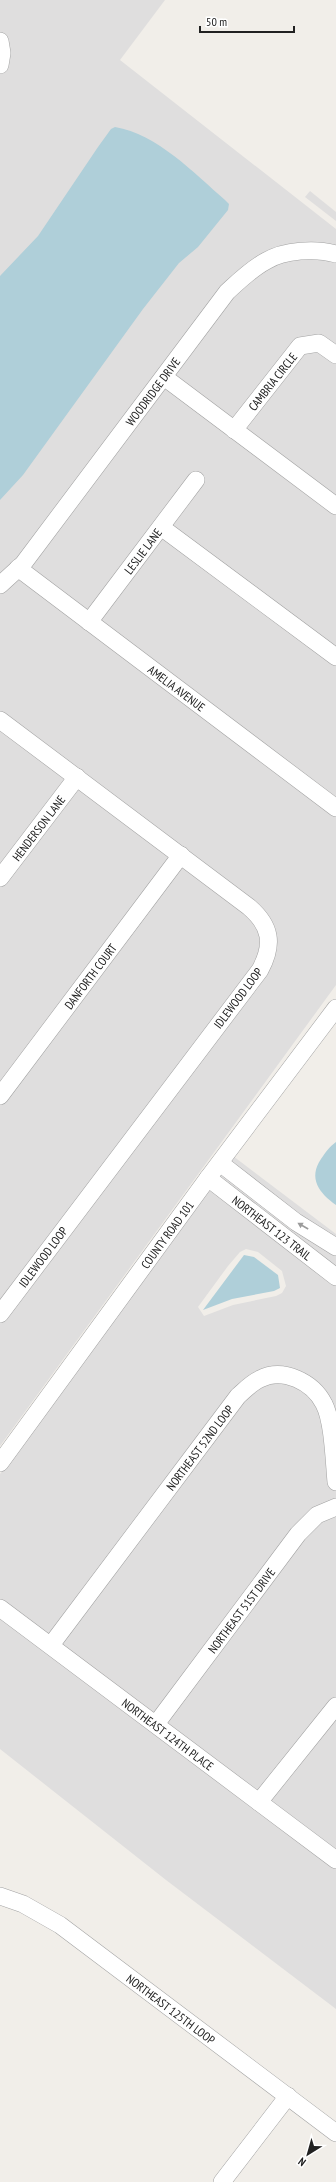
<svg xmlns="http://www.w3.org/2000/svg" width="336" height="2182" font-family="'PT Sans Narrow',sans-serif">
<rect width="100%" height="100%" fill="#f1eee9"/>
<!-- residential -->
<g fill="#dfdede" fill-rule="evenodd">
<path d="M0 0H165L120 60 336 229V985L0 1446Z"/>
<path d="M310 191 336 212V221L305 197Z"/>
<path d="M233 1156 336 1234V2009L166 1880 0 1749V1474ZM246 1249 258 1252 282 1271 286 1286 282 1293 276 1296 233 1305 204 1316 198 1307 228 1266 240 1252Z"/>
</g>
<!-- water -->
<g fill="#afcfd9">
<path d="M115 127C157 134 194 173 225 200L229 204 228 210 198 247 179 263 143 309 23 475 0 500V276L38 236 98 147 111 129Z"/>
<path d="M336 1142V1205C319 1193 308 1178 321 1159 326 1152 329 1147 336 1142Z"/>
<path d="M244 1255 254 1257 278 1275 280 1288 274 1291 232 1299 203 1310Z"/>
</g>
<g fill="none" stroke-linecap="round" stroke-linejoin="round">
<!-- minor casing -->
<g stroke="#a2a2a2" stroke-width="18">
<g id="minor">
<path d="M0 41 2 53 0 65"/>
<path d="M164 377 336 506"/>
<path id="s1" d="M234 430 300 346 319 343 336 355"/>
<path d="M161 527 336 657"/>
<path id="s2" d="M18 568 336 808"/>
<path id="s3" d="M0 585 23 564 227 292C239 281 251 269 266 261 284 250 316 248 336 254"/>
<path id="s4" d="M89 622 196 480"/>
<path d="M0 720 249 907C271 926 274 944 260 970L0 1314"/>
<path id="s5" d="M0 878 77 777"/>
<path id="s6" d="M0 1096 181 855"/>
<path d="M220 1163 296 1222 336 1247"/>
<path id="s7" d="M208 1178 336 1277"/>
<path id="s8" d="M0 1463 208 1178 336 1008"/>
<path id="s9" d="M0 1608 336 1860"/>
<path id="s10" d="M51 1645 238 1396C245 1390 251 1383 260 1379 283 1367 313 1382 324 1404 333 1421 334 1461 336 1482"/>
<path id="s11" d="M156 1724 298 1534 317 1515 336 1507"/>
<path d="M259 1802 336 1706"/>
<path id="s12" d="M0 1896 23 1904 60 1925 336 2133"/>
<path d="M222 2182 288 2096"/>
</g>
</g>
<!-- minor -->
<use href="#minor" stroke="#fff" stroke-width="17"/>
</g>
<!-- one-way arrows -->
<defs><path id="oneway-solid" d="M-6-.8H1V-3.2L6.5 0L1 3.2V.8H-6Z"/></defs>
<use fill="#9b9b9b" href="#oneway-solid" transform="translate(303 1226) rotate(-150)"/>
<g text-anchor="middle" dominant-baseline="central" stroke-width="3" stroke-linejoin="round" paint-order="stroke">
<!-- street labels -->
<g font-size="12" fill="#212121" stroke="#fff">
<text stroke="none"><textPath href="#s1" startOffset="62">CAMBRIA CIRCLE</textPath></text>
<text stroke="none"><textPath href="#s3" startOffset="247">WOODRIDGE DRIVE</textPath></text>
<text stroke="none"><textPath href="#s4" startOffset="89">LESLIE LANE</textPath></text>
<text stroke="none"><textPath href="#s2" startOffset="199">AMELIA AVENUE</textPath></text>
<text stroke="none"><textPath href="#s5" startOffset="63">HENDERSON LANE</textPath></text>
<text stroke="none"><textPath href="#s6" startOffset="150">DANFORTH COURT</textPath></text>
<text transform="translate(238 998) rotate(-53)">IDLEWOOD LOOP</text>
<text stroke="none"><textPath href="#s7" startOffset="81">NORTHEAST 123 TRAIL</textPath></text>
<text stroke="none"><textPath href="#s8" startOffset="283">COUNTY ROAD 101</textPath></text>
<text transform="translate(43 1257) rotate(-53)">IDLEWOOD LOOP</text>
<text stroke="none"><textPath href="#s10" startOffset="247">NORTHEAST 52ND LOOP</textPath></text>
<text stroke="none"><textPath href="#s11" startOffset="142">NORTHEAST 51ST DRIVE</textPath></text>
<text stroke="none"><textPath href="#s9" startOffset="210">NORTHEAST 124TH PLACE</textPath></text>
<text stroke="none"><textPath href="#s12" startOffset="206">NORTHEAST 125TH LOOP</textPath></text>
</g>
</g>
<!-- north arrow -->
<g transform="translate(308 2154) rotate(217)" stroke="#ffffff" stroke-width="3" paint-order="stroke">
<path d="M0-3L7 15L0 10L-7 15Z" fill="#212121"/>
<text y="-6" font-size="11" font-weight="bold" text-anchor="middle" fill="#212121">N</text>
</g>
<!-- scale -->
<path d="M200 26v6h94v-6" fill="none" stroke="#212121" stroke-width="2"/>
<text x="206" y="26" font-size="12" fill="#212121" stroke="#ffffff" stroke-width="3" paint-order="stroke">50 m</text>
</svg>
